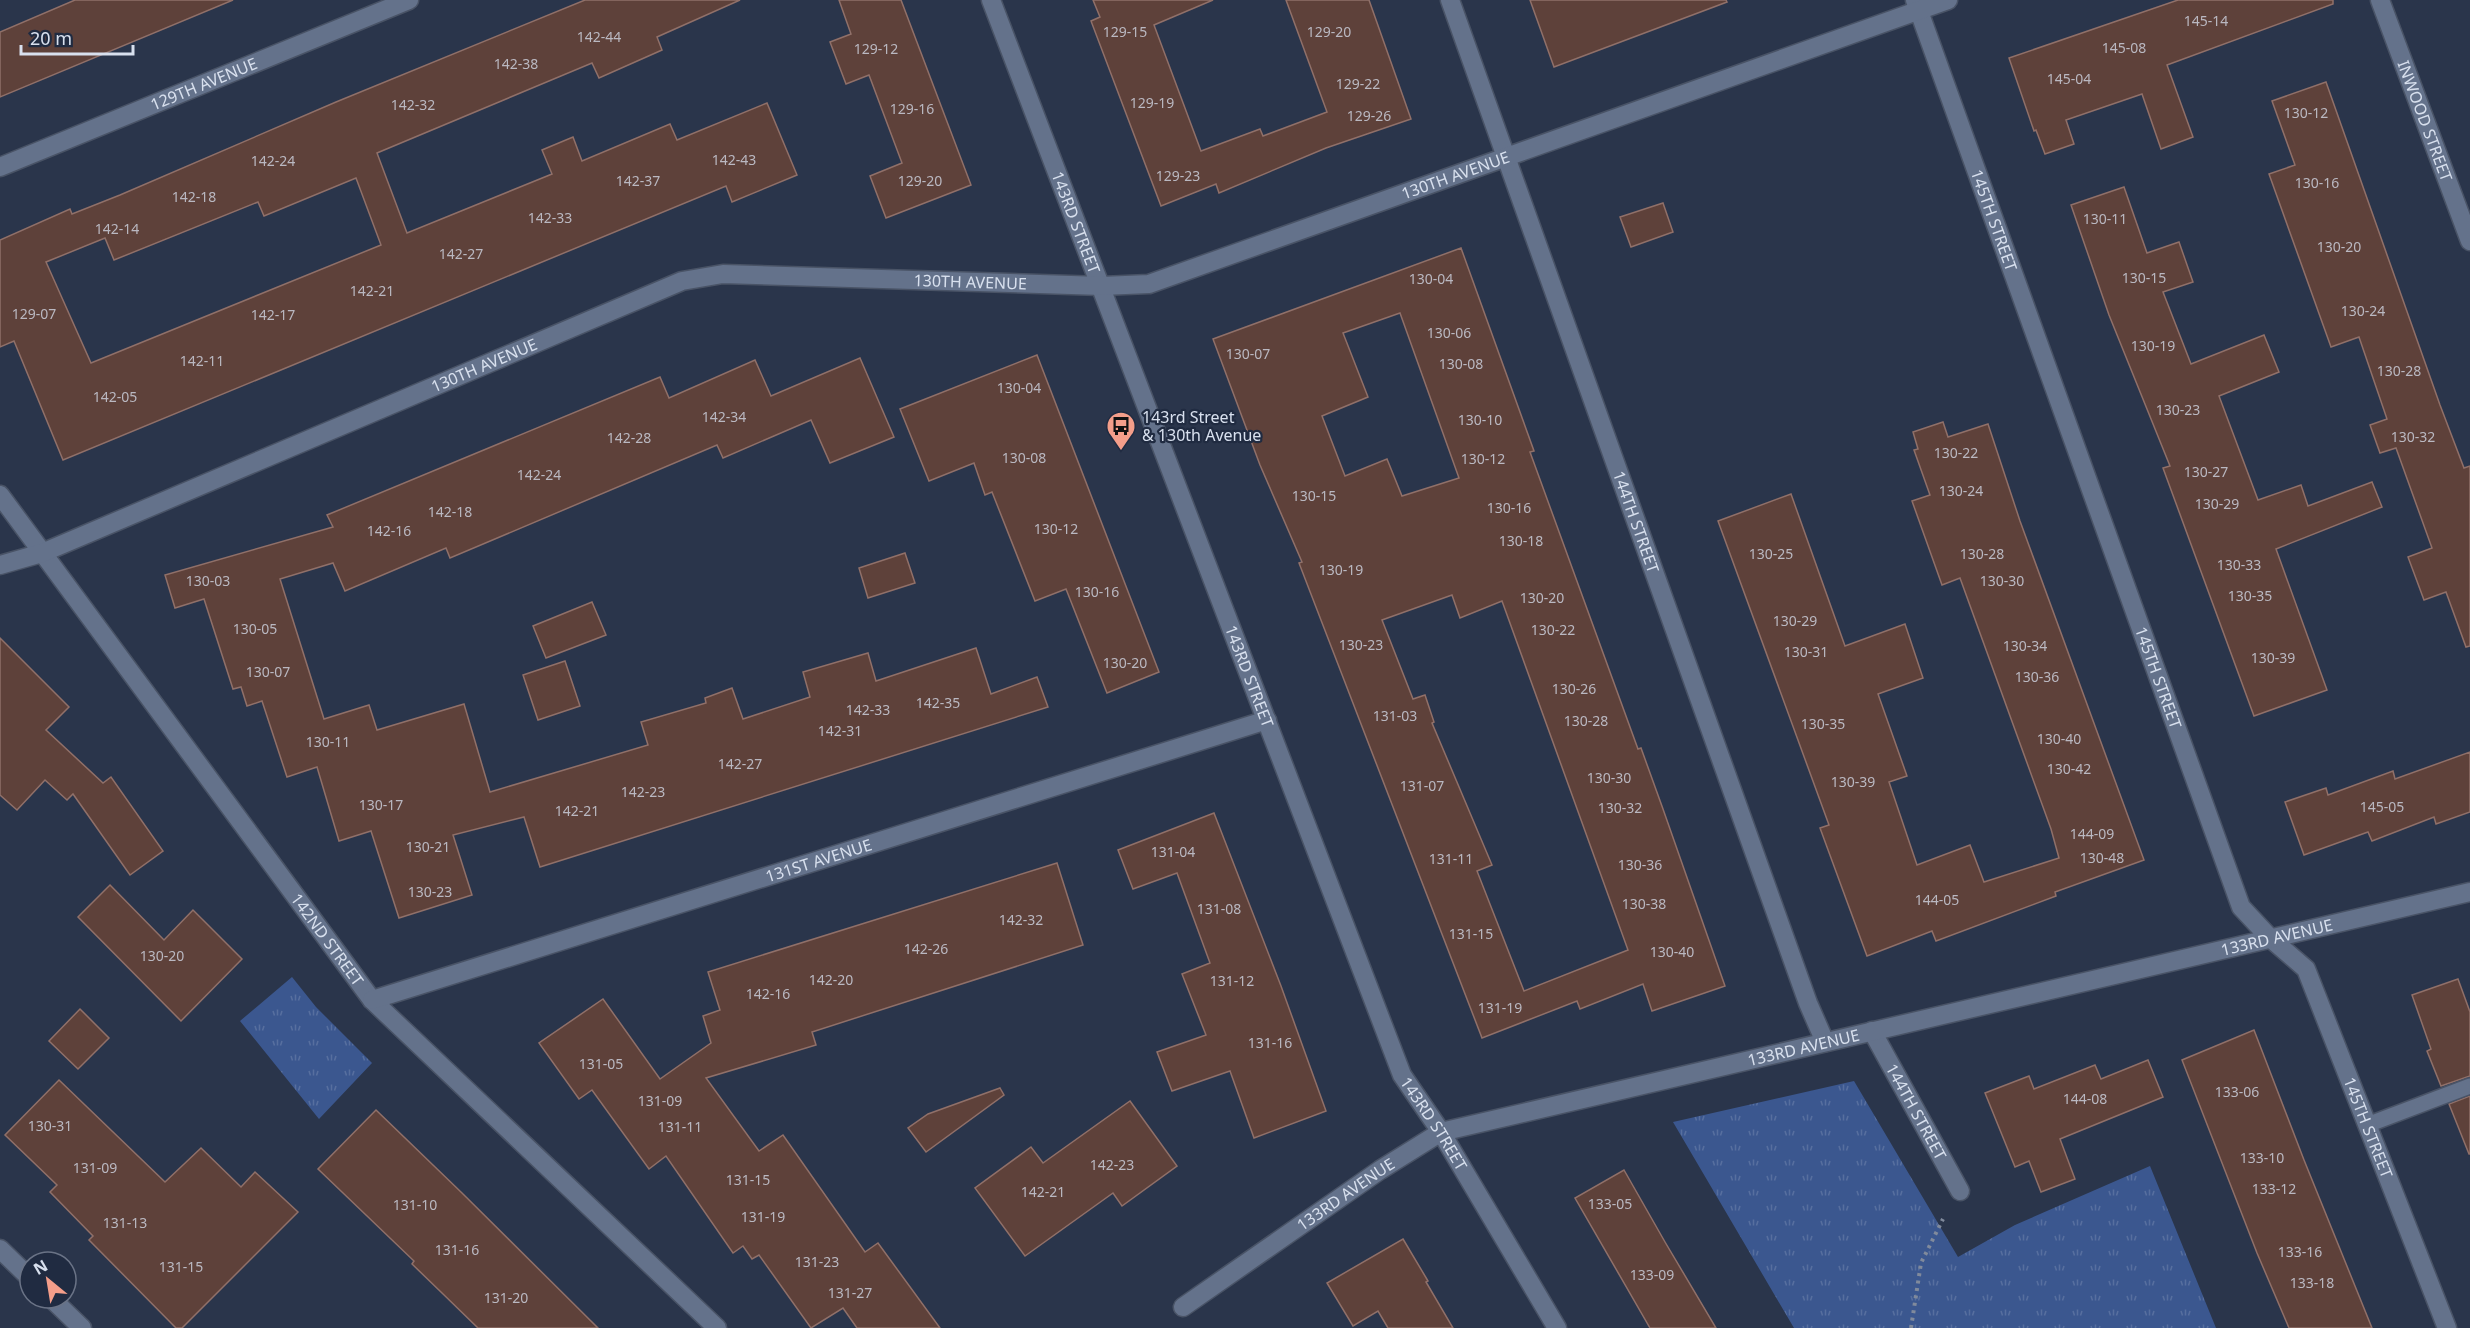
<svg xmlns="http://www.w3.org/2000/svg" width="2470" height="1328" font-family="'Noto Sans',sans-serif">
<defs>
<pattern id="grass-tufts" width="24" height="20" patternUnits="userSpaceOnUse" patternTransform="scale(1.5)"><rect width="24" height="20" fill="#3b578f"/><path d="M3 7l-1-3M5 7V3M7 7l1-3M15 17l-1-3M17 17v-4M19 17l1-3" fill="none" stroke="#576f9f"/></pattern>
</defs>
<rect width="100%" height="100%" fill="#2a354b"/>
<!-- grass -->
<g fill="url(#grass-tufts)">
<path d="M292 977 316 1007 372 1063 319 1119 240 1021Z"/>
<path d="M1854 1081 1958 1257 2015 1225 2150 1166 2216 1328H1794L1673 1122Z"/>
</g>
<!-- building -->
<g fill="#5e413a" stroke="#907069" stroke-width="1.5" fill-rule="evenodd">
<path d="M75 0H233L0 97V32Z"/>
<path d="M585 0H740L657 37 662 50 599 78 592 63 377 153 407 233 552 174 542 150 573 137 582 161 670 124 677 140 767 103 797 175 732 202 726 186 63 460 14 341 0 347V240L70 209 72 214 120 195 336 102ZM356 178 381 245 91 363 46 262 105 238 114 260 258 202 264 216Z"/>
<path d="M839 0H901L971 185 886 218 870 176 902 163 869 75 846 84 830 42 851 34Z"/>
<path d="M1093 0H1213L1154 25 1201 151 1260 129 1263 136 1327 112 1286 0H1369L1411 119 1326 148 1219 193 1216 184 1161 206 1091 21 1100 17Z"/>
<path d="M1530 0H1726L1727 2 1554 67Z"/>
<path d="M2178 0H2333V4L2167 65 2193 137 2161 149 2142 94 2066 120 2074 144 2045 154 2036 130 2034 131 2009 58Z"/>
<path d="M2326 82 2440 405 2464 468 2470 466V646L2466 647 2446 592 2424 600 2408 557 2432 548 2396 448 2380 453 2370 425 2387 419 2359 337 2331 347 2269 174 2295 165 2272 101Z"/>
<path d="M2124 187 2147 253 2179 242 2193 282 2163 292 2191 364 2264 335 2279 372 2219 396 2258 500 2301 485 2308 506 2372 482 2382 507 2276 549 2327 690 2254 716 2163 468 2170 466 2109 315 2071 205Z"/>
<path d="M1663 203 1673 232 1631 247 1620 217Z"/>
<path d="M1461 248 1534 451 1530 452 1638 749 1641 748 1663 809 1725 986 1652 1011 1643 984 1580 1009 1577 1001 1482 1038 1299 563 1302 562 1260 465 1213 339ZM1400 313 1459 478 1402 496 1387 459 1345 476 1322 416 1368 397 1343 333ZM1452 595 1460 618 1502 601 1628 950 1524 991 1477 871 1492 865 1432 723 1434 722 1425 695 1413 699 1382 620Z"/>
<path d="M1037 355 1159 672 1107 693 1066 589 1035 601 992 492 985 495 974 463 929 481 900 409Z"/>
<path d="M860 358 894 437 830 463 811 420 723 458 717 445 450 558 446 548 345 591 333 563 280 579 324 719 369 705 377 730 464 704 490 792 648 745 641 722 706 703 705 698 732 688 743 719 810 697 803 672 868 653 876 681 976 648 991 694 1037 677 1048 707 540 867 524 817 453 835 472 895 399 918 371 831 339 841 317 767 287 777 262 701 247 706 241 687 233 689 204 599 175 608 165 575 333 527 327 515 660 377 669 398 755 360 771 396Z"/>
<path d="M1943 422 1948 437 1988 424 2020 521 2144 860 2055 892 2056 896 1936 941 1932 931 1867 956 1820 828 1829 825 1718 521 1791 494 1845 646 1905 624 1923 678 1878 694 1907 776 1889 782 1917 865 1970 845 1984 882 2059 858 2051 829 1960 578 1942 585 1912 501 1930 495 1914 450 1918 449 1913 432Z"/>
<path d="M905 553 915 583 868 598 859 568Z"/>
<path d="M592 602 606 635 546 658 533 626Z"/>
<path d="M0 638 69 707 46 730 103 783 111 777 163 851 130 875 73 794 67 800 45 780 17 810 0 795Z"/>
<path d="M565 661 580 706 538 720 523 675Z"/>
<path d="M2470 752V812L2436 824 2434 817 2372 841 2368 832 2304 855 2285 802 2326 788 2328 795 2393 771 2395 779Z"/>
<path d="M1214 813 1281 986 1326 1111 1254 1138 1230 1071 1172 1091 1157 1052 1206 1035 1182 974 1210 963 1177 873 1133 889 1118 850Z"/>
<path d="M1057 863 1083 945 812 1032 816 1045 706 1078 759 1151 783 1135 865 1252 878 1243 940 1328H857L843 1308 811 1328 759 1255 752 1259 743 1246 733 1253 666 1156 649 1169 592 1090 579 1099 539 1043 603 999 660 1079 711 1043 703 1016 720 1010 708 972Z"/>
<path d="M110 885 164 940 193 910 242 959 181 1021 78 917Z"/>
<path d="M2458 979 2470 1012V1076L2441 1086 2427 1051 2431 1049 2412 995Z"/>
<path d="M80 1009 109 1038 78 1069 49 1041Z"/>
<path d="M2254 1030 2304 1160 2372 1328H2289L2257 1253 2182 1060Z"/>
<path d="M2148 1060 2163 1097 2060 1139 2075 1179 2041 1192 2029 1161 2015 1167 1985 1093 2029 1076 2034 1089 2095 1065 2101 1079Z"/>
<path d="M59 1080 165 1182 201 1148 241 1187 255 1172 298 1212 182 1328H176L89 1240 93 1236 50 1192 57 1185 5 1135Z"/>
<path d="M1000 1088 1004 1095 926 1152 908 1128 928 1114Z"/>
<path d="M2470 1096V1154H2469L2449 1104Z"/>
<path d="M1130 1101 1177 1166 1122 1206 1113 1193 1025 1256 975 1188 1031 1147 1043 1163Z"/>
<path d="M376 1110 462 1193 598 1328H478L442 1293 412 1264 414 1261 318 1169Z"/>
<path d="M1624 1170 1665 1242 1716 1328H1650L1575 1198Z"/>
<path d="M1403 1239 1428 1281 1426 1282 1453 1328H1388L1378 1311 1353 1326 1327 1283Z"/>
</g>
<g fill="none" stroke-linecap="round" stroke-linejoin="round">
<!-- lane casing -->
<g stroke="#495366" stroke-width="18">
<path id="lane" d="M2367 1125 2470 1086"/>
</g>
<!-- street casing -->
<g stroke="#495366" stroke-width="21">
<g id="street">
<path id="s1" d="M991 0 1402 1075 1441 1132 1557 1328"/>
<path id="s2" d="M1450 0 1808 1003 1825 1042"/>
<path id="s3" d="M1915 0 2241 907 2269 937 2306 969 2447 1328"/>
<path id="s4" d="M2380 0 2470 241"/>
<path id="s5" d="M0 167 409 0"/>
<path id="s6" d="M0 495 372 1000 717 1328"/>
<path id="s7" d="M0 565 42 553 682 281 723 274 1102 286 1149 284 1948 0"/>
<path id="s8" d="M372 1000 1267 720"/>
<path id="s9" d="M1872 1031 1960 1191"/>
<path d="M0 1249 30 1278"/>
<path d="M51 1298 82 1328"/>
<path id="s10" d="M1183 1307 1380 1170 1441 1132 2470 892"/>
</g>
</g>
<!-- path -->
<path stroke="#808a9c" stroke-width="4" stroke-dasharray="3 4.5" stroke-linecap="butt" d="M1911 1328 1921 1263 1943 1219"/>
<!-- lane -->
<use href="#lane" stroke="#64728b" stroke-width="15"/>
<!-- street -->
<use href="#street" stroke="#64728b" stroke-width="18"/>
</g>
<!-- icons -->
<defs>
<g id="bus-pin" transform="scale(1.5)"><path d="M0 17L-7.5 6A9.5 9.5 0 1 1 7.5 6Z" fill="#f49e8a" stroke="#202b41"/><path d="M-5-6H5V4H4V6H2V4H-2V6H-4V4H-5ZM-3.5-4V0h7V-4ZM-3.5 1.2v1.5H-2V1.2ZM2 1.2v1.5H3.5V1.2Z" fill="#111"/></g>
</defs>
<g fill-rule="evenodd">
<use href="#bus-pin" x="1121" y="426"/>
</g>
<g text-anchor="middle" dominant-baseline="central" stroke-width="4.5" stroke-linejoin="round" paint-order="stroke">
<!-- number labels -->
<g font-size="14" fill="#bab8c1">
<text x="2206" y="20">145-14</text>
<text x="1125" y="31">129-15</text>
<text x="1329" y="31">129-20</text>
<text x="599" y="36">142-44</text>
<text x="2124" y="47">145-08</text>
<text x="876" y="48">129-12</text>
<text x="516" y="63">142-38</text>
<text x="2069" y="78">145-04</text>
<text x="1358" y="83">129-22</text>
<text x="1152" y="102">129-19</text>
<text x="413" y="104">142-32</text>
<text x="912" y="108">129-16</text>
<text x="2306" y="112">130-12</text>
<text x="1369" y="115">129-26</text>
<text x="734" y="159">142-43</text>
<text x="273" y="160">142-24</text>
<text x="1178" y="175">129-23</text>
<text x="638" y="180">142-37</text>
<text x="920" y="180">129-20</text>
<text x="2317" y="182">130-16</text>
<text x="194" y="196">142-18</text>
<text x="550" y="217">142-33</text>
<text x="2105" y="218">130-11</text>
<text x="117" y="228">142-14</text>
<text x="2339" y="246">130-20</text>
<text x="461" y="253">142-27</text>
<text x="2144" y="277">130-15</text>
<text x="1431" y="278">130-04</text>
<text x="372" y="290">142-21</text>
<text x="2363" y="310">130-24</text>
<text x="34" y="313">129-07</text>
<text x="273" y="314">142-17</text>
<text x="1449" y="332">130-06</text>
<text x="2153" y="345">130-19</text>
<text x="1248" y="353">130-07</text>
<text x="202" y="360">142-11</text>
<text x="1461" y="363">130-08</text>
<text x="2399" y="370">130-28</text>
<text x="1019" y="387">130-04</text>
<text x="115" y="396">142-05</text>
<text x="2178" y="409">130-23</text>
<text x="724" y="416">142-34</text>
<text x="1480" y="419">130-10</text>
<text x="2413" y="436">130-32</text>
<text x="629" y="437">142-28</text>
<text x="1956" y="452">130-22</text>
<text x="1024" y="457">130-08</text>
<text x="1483" y="458">130-12</text>
<text x="2206" y="471">130-27</text>
<text x="539" y="474">142-24</text>
<text x="1961" y="490">130-24</text>
<text x="1314" y="495">130-15</text>
<text x="2217" y="503">130-29</text>
<text x="1509" y="507">130-16</text>
<text x="450" y="511">142-18</text>
<text x="1056" y="528">130-12</text>
<text x="389" y="530">142-16</text>
<text x="1521" y="540">130-18</text>
<text x="1771" y="553">130-25</text>
<text x="1982" y="553">130-28</text>
<text x="2239" y="564">130-33</text>
<text x="1341" y="569">130-19</text>
<text x="208" y="580">130-03</text>
<text x="2002" y="580">130-30</text>
<text x="1097" y="591">130-16</text>
<text x="2250" y="595">130-35</text>
<text x="1542" y="597">130-20</text>
<text x="1795" y="620">130-29</text>
<text x="255" y="628">130-05</text>
<text x="1553" y="629">130-22</text>
<text x="1361" y="644">130-23</text>
<text x="2025" y="645">130-34</text>
<text x="1806" y="651">130-31</text>
<text x="2273" y="657">130-39</text>
<text x="1125" y="662">130-20</text>
<text x="268" y="671">130-07</text>
<text x="2037" y="676">130-36</text>
<text x="1574" y="688">130-26</text>
<text x="938" y="702">142-35</text>
<text x="868" y="709">142-33</text>
<text x="1395" y="715">131-03</text>
<text x="1586" y="720">130-28</text>
<text x="1823" y="723">130-35</text>
<text x="840" y="730">142-31</text>
<text x="2059" y="738">130-40</text>
<text x="328" y="741">130-11</text>
<text x="740" y="763">142-27</text>
<text x="2069" y="768">130-42</text>
<text x="1609" y="777">130-30</text>
<text x="1853" y="781">130-39</text>
<text x="1422" y="785">131-07</text>
<text x="643" y="791">142-23</text>
<text x="381" y="804">130-17</text>
<text x="2382" y="806">145-05</text>
<text x="1620" y="807">130-32</text>
<text x="577" y="810">142-21</text>
<text x="2092" y="833">144-09</text>
<text x="428" y="846">130-21</text>
<text x="1173" y="851">131-04</text>
<text x="2102" y="857">130-48</text>
<text x="1451" y="858">131-11</text>
<text x="1640" y="864">130-36</text>
<text x="430" y="891">130-23</text>
<text x="1937" y="899">144-05</text>
<text x="1644" y="903">130-38</text>
<text x="1219" y="908">131-08</text>
<text x="1021" y="919">142-32</text>
<text x="1471" y="933">131-15</text>
<text x="926" y="948">142-26</text>
<text x="1672" y="951">130-40</text>
<text x="162" y="955">130-20</text>
<text x="831" y="979">142-20</text>
<text x="1232" y="980">131-12</text>
<text x="768" y="993">142-16</text>
<text x="1500" y="1007">131-19</text>
<text x="1270" y="1042">131-16</text>
<text x="601" y="1063">131-05</text>
<text x="2237" y="1091">133-06</text>
<text x="2085" y="1098">144-08</text>
<text x="660" y="1100">131-09</text>
<text x="50" y="1125">130-31</text>
<text x="680" y="1126">131-11</text>
<text x="2262" y="1157">133-10</text>
<text x="1112" y="1164">142-23</text>
<text x="95" y="1167">131-09</text>
<text x="748" y="1179">131-15</text>
<text x="2274" y="1188">133-12</text>
<text x="1043" y="1191">142-21</text>
<text x="1610" y="1203">133-05</text>
<text x="415" y="1204">131-10</text>
<text x="763" y="1216">131-19</text>
<text x="125" y="1222">131-13</text>
<text x="457" y="1249">131-16</text>
<text x="2300" y="1251">133-16</text>
<text x="817" y="1261">131-23</text>
<text x="181" y="1266">131-15</text>
<text x="1652" y="1274">133-09</text>
<text x="2312" y="1282">133-18</text>
<text x="850" y="1292">131-27</text>
<text x="506" y="1297">131-20</text>
</g>
<!-- street labels -->
<g font-size="16" fill="#d8e0ee" stroke="#202b41">
<text stroke="none"><textPath href="#s5" startOffset="220">129TH AVENUE</textPath></text>
<text stroke="none"><textPath href="#s4" startOffset="129">INWOOD STREET</textPath></text>
<text stroke="none"><textPath href="#s7" startOffset="1532">130TH AVENUE</textPath></text>
<text stroke="none"><textPath href="#s3" startOffset="234">145TH STREET</textPath></text>
<text stroke="none"><textPath href="#s1" startOffset="238">143RD STREET</textPath></text>
<text stroke="none"><textPath href="#s7" startOffset="1028">130TH AVENUE</textPath></text>
<text stroke="none"><textPath href="#s7" startOffset="524">130TH AVENUE</textPath></text>
<text stroke="none"><textPath href="#s2" startOffset="554">144TH STREET</textPath></text>
<text stroke="none"><textPath href="#s1" startOffset="724">143RD STREET</textPath></text>
<text stroke="none"><textPath href="#s3" startOffset="720">145TH STREET</textPath></text>
<text stroke="none"><textPath href="#s8" startOffset="468">131ST AVENUE</textPath></text>
<text stroke="none"><textPath href="#s10" startOffset="1170">133RD AVENUE</textPath></text>
<text stroke="none"><textPath href="#s6" startOffset="552">142ND STREET</textPath></text>
<text stroke="none"><textPath href="#s10" startOffset="684">133RD AVENUE</textPath></text>
<text stroke="none"><textPath href="#s9" startOffset="92">144TH STREET</textPath></text>
<text stroke="none"><textPath href="#s1" startOffset="1209">143RD STREET</textPath></text>
<text stroke="none"><textPath href="#s3" startOffset="1224">145TH STREET</textPath></text>
<text stroke="none"><textPath href="#s10" startOffset="198">133RD AVENUE</textPath></text>
</g>
<!-- poi labels -->
<g font-size="16" fill="#d8e0ee" stroke="#202b41" text-anchor="start">
<text x="1142" y="417">143rd Street<tspan x="1142" dy="18">&amp; 130th Avenue</tspan></text>
</g>
</g>
<!-- north arrow -->
<g transform="translate(48 1280) rotate(330)"><circle r="28" fill="#202b41" stroke="#6a7386" stroke-width="1.5"/>
<path d="M0-4.5L10 22L0 15L-10 22Z" fill="#f49e8a"/>
<text y="-9" font-size="16" font-weight="bold" text-anchor="middle" fill="#d8e0ee">N</text>
</g>
<!-- scale -->
<path d="M21 45v9h112v-9" fill="none" stroke="#d8e0ee" stroke-width="3"/>
<text x="30" y="45" font-size="18" fill="#d8e0ee" stroke="#202b41" stroke-width="4.5" paint-order="stroke">20 m</text>
</svg>
